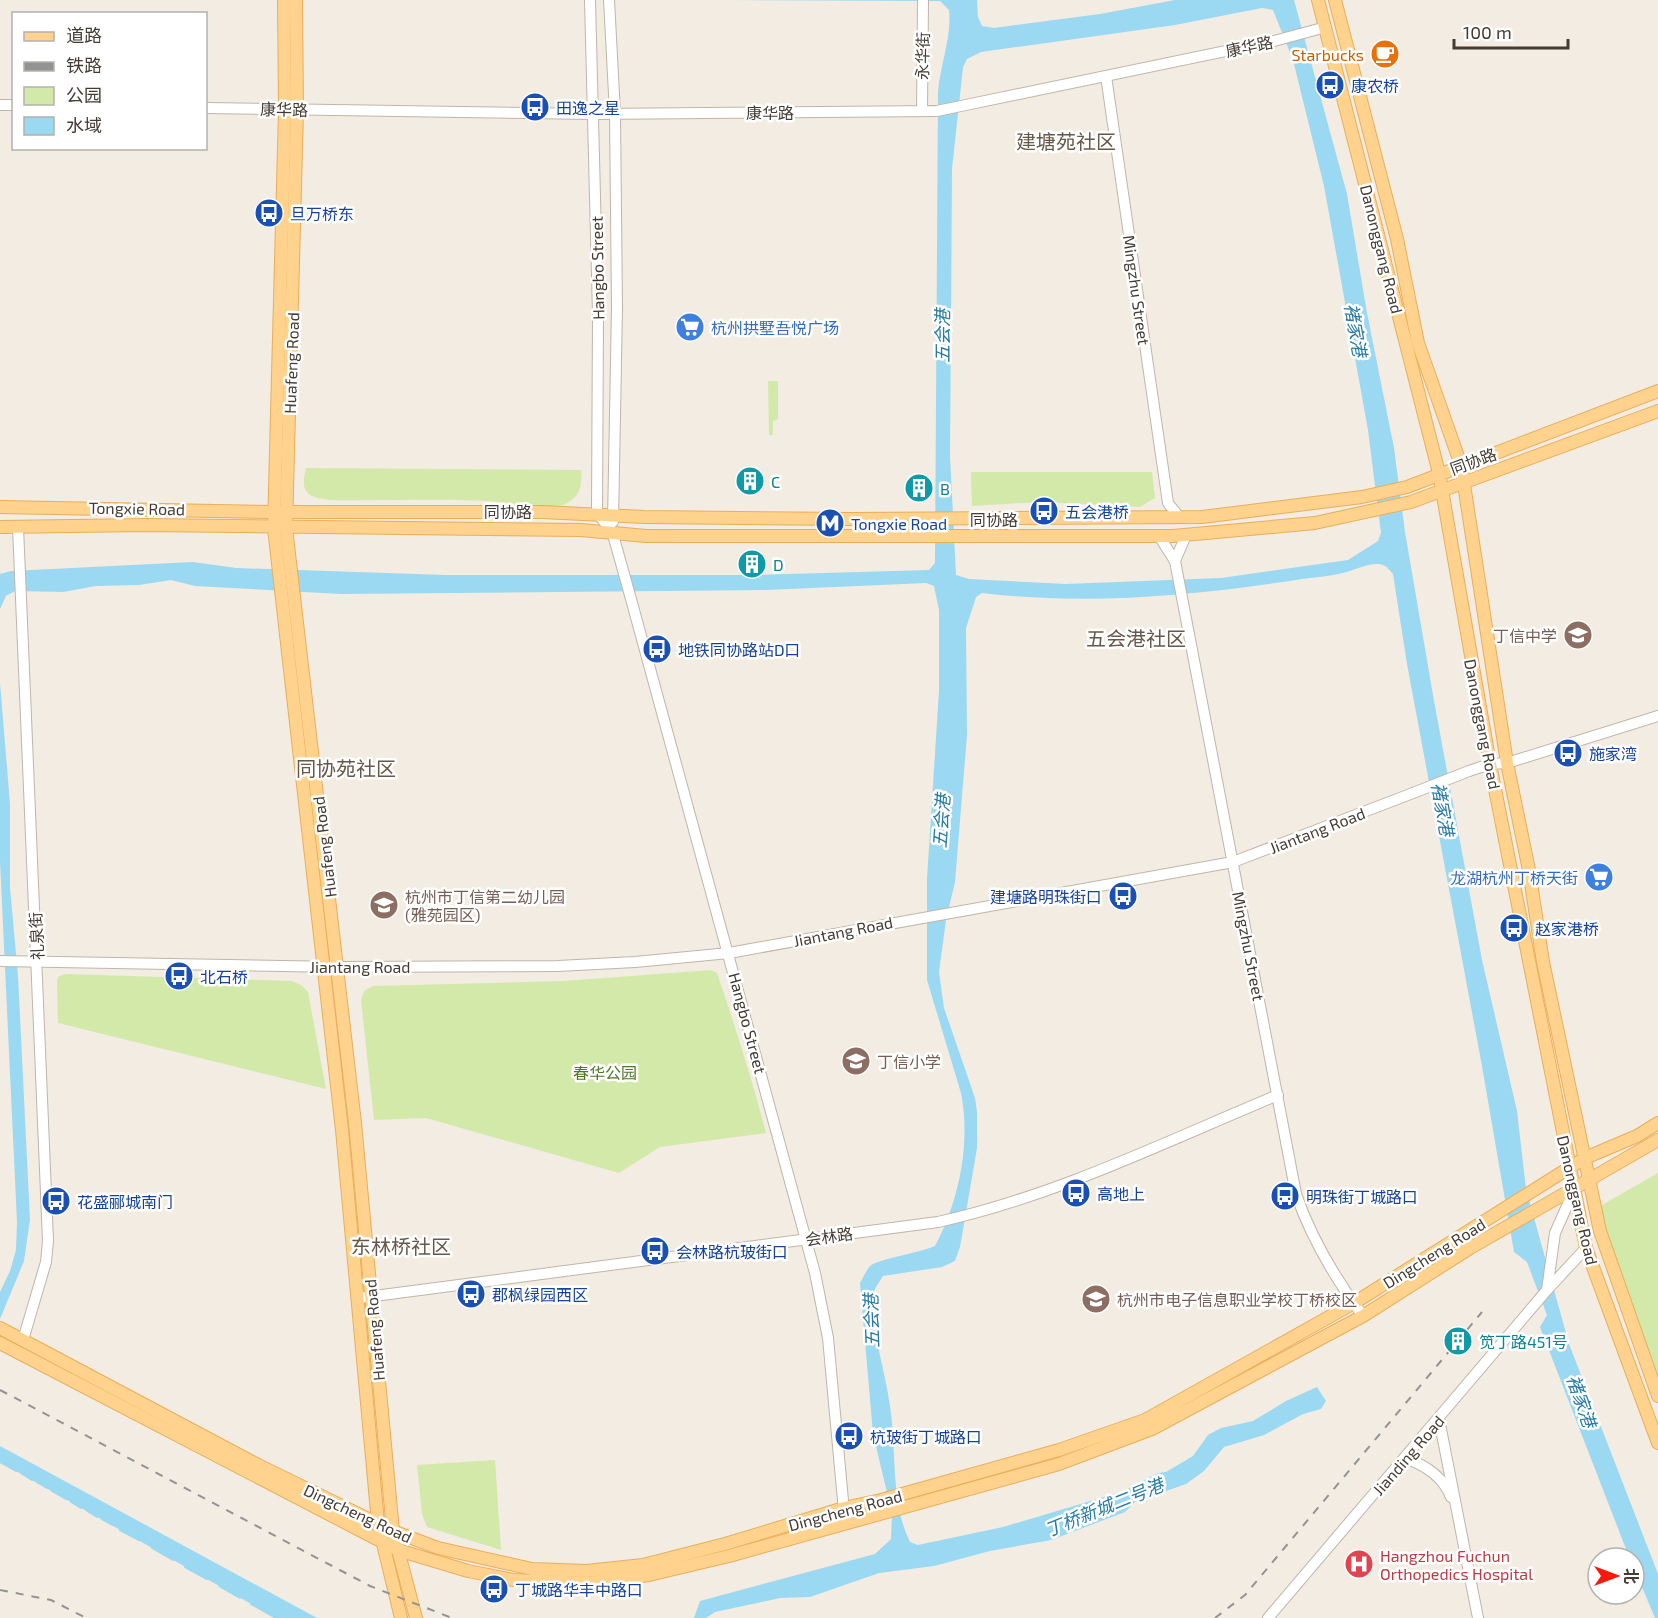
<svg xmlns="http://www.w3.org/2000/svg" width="1658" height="1618" font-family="'Exo 2','Noto Sans SC',sans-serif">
<rect width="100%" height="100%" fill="#f2ece2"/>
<!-- green -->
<g fill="#d3e9a9">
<path d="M768 381H778V419L773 421V435H769Z"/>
<path d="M306 468 581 470C582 485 581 497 565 504 550 511 505 502 487 501 435 498 382 501 330 500 306 497 300 492 306 468Z"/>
<path d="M971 472H1152L1155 498 1140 507 1042 502 972 506Z"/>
<path d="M711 970 717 973C735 1026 752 1079 766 1133L660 1147 619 1173 426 1118 374 1120 361 1000 364 991 373 986 564 981Z"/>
<path d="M66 974 291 981 301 985 308 992 326 1089 58 1023 57 981 59 976Z"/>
<path d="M1658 1173V1377L1595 1209Z"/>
<path d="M495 1460 501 1550 427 1527 422 1514 417 1465Z"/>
</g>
<!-- water -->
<g fill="#9bd8f2" fill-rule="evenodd">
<path d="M733 0H977L978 17 982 26 994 28 1100 14 1175 0H1294L1347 194 1367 313 1394 448 1405 532 1434 701 1482 960 1517 1111 1526 1189 1569 1344 1658 1574V1618H1655L1634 1568V1558H1630L1626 1549 1540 1327 1547 1315 1527 1262 1514 1252 1482 1066 1407 664 1393 574C1389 569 1386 565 1379 564 1368 563 1354 570 1343 573 1330 576 1316 577 1302 579 1198 595 1088 606 982 593L976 597 966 628 967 735 955 882 946 920 939 972 944 1008 975 1098 977 1112V1148L960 1247 955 1261 942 1267 883 1276C879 1283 873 1289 873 1297 872 1334 885 1370 890 1406 897 1450 890 1502 910 1542L918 1545 1003 1527 1124 1491 1158 1473 1166 1472 1193 1456 1208 1435 1221 1428 1253 1421 1286 1401 1317 1387 1326 1401 1321 1409 1303 1414 1264 1435 1224 1447 1204 1471 1186 1484 1135 1502 1125 1512 1051 1540 990 1551 934 1566 879 1573 810 1597 780 1598 715 1612 706 1618H694L700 1601 875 1554 891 1539 892 1513 873 1434 860 1283C863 1278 866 1271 870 1266 877 1259 920 1253 935 1246 959 1201 971 1143 961 1093L927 980V879L939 691V610L934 586 926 583 766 590 341 594 195 586 171 580 139 585 96 586 63 592 15 591 6 596 0 609V574L11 571 193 562 236 568 445 575H752L929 570 935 563 938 92C940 65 952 37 949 10L940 1ZM1262 8 1273 10 1293 60 1324 186 1368 430 1381 533 1378 541 1348 560 1221 578 1066 584 969 579 956 575 950 456 952 169 963 67 967 59 981 52 1175 25Z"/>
<path d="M0 683 10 804V888L18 976 30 1220 24 1261 0 1319V1292L10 1271 16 1250 17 1222 0 861Z"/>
<path d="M0 1446 317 1618H276L0 1462Z"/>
</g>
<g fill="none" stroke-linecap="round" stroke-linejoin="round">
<!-- stream -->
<g stroke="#9bd8f2" stroke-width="2">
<path d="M0 1462 16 1471"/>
<path d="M21 1473 32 1480"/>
<path d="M37 1482 47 1488"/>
<path d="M52 1491 66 1499"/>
<path d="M71 1502 81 1508"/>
<path d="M86 1510 97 1517"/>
<path d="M102 1519 113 1525"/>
<path d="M120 1530 139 1540"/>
<path d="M152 1548 173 1560"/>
<path d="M185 1567 207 1579"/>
<path d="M219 1586 240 1598"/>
<path d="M251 1604 276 1618"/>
</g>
<!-- minor casing -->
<g stroke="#c1b5a8" stroke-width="12">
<g id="minor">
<path d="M590 0 598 315 597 513 612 531 631 599 815 1273 828 1338 845 1522"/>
<path d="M609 0 615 113 617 307 613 522"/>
<path d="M1106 76 1168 503 1180 518"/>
<path d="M0 105H14"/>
<path d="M206 108 594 114 937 111 1274 41 1326 27"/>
<path d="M922 111 923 0"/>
<path d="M18 527 48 1241 46 1262 23 1340"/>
<path d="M1159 536 1175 561 1296 1194C1311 1238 1335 1278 1363 1316"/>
<path d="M1175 561 1186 535"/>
<path d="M1469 771 1490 764 1507 763 1658 716"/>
<path d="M0 961 338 967 558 966 635 962 729 953 1233 862 1413 793"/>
<path d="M1547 1290 1555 1233 1575 1188"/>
<path d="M359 1298 938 1222C1056 1196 1167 1141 1278 1095"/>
<path d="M1439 1419 1478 1618"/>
<path d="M1405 1458C1425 1465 1443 1476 1451 1497"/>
<path d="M1268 1618 1547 1290 1586 1248"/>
</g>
</g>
<!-- major casing -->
<g stroke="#e8ae5b" stroke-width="14">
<g id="major">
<path d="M284 0 285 110 274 528 342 1130 378 1523 401 1618"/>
<path d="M296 0 297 110 286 528 355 1123 393 1531 416 1618"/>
<path d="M1318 0 1439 473 1490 764 1586 1248 1658 1443"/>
<path d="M1335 0 1397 239 1418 343 1461 465 1507 763 1529 870 1543 962 1600 1231 1658 1396"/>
<path d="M0 507 274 512H543L644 517 849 519 1202 517 1362 497 1407 487 1658 391"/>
<path d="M0 527 145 525 581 530 646 536H1173L1315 523 1411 502 1658 411"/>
<path d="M0 1328 258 1465 393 1531 438 1548 532 1569 586 1571 643 1565 725 1544 844 1508 881 1500 1059 1450 1145 1420 1354 1303 1585 1158 1637 1136 1658 1123"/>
<path d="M0 1343 398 1550 468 1571 513 1580 589 1583 649 1575 729 1556 1059 1464 1152 1429 1363 1316 1470 1248 1658 1140"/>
</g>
</g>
<!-- minor -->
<use href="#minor" stroke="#fff" stroke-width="10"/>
<!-- major -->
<use href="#major" stroke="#ffd38e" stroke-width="12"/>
<!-- rail -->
<g stroke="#939393" stroke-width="2" stroke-dasharray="8 8" stroke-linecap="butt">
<path d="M0 1390 370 1586 452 1618"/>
<path d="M0 1590 51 1600 86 1618"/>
<path d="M1215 1618 1245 1595 1482 1312"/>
</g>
<!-- minor-bridge casing -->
<g stroke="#c1b5a8" stroke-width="12" stroke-linecap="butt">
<path id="minor-bridge" d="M1413 793 1469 771"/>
</g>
<!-- minor-bridge -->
<use href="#minor-bridge" stroke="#fff" stroke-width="10"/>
</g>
<!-- icons -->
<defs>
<g id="cafe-disc" transform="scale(1.5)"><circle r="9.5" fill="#e8710a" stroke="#fff"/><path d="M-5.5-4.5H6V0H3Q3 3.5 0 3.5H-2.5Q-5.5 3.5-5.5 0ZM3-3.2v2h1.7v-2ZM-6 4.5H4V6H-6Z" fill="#fff"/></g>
<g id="bus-disc" transform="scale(1.5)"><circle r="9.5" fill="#1a4fb4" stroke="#fff"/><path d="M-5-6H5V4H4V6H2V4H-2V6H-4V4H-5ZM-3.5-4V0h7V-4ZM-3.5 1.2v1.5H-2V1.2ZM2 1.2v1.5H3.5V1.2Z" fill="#fff"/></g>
<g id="supermarket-disc" transform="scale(1.5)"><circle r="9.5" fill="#3f7fe0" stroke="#fff"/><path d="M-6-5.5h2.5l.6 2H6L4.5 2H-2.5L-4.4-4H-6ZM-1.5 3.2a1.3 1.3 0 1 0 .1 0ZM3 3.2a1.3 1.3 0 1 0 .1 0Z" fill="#fff"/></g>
<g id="building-disc" transform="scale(1.5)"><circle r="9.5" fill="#0f9aa8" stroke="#fff"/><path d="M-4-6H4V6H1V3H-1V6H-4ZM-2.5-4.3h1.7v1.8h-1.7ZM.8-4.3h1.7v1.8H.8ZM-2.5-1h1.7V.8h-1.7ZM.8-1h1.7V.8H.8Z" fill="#fff"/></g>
<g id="metro-disc" transform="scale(1.5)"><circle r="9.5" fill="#1a4fb4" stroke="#fff"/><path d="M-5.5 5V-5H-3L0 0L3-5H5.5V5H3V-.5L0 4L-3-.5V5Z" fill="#fff"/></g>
<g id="school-disc" transform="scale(1.5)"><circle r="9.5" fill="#8d6e63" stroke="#fff"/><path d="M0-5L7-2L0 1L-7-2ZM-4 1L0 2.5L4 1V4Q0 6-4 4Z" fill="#fff"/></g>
<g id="hospital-disc" transform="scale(1.5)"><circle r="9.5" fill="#e0444e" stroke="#fff"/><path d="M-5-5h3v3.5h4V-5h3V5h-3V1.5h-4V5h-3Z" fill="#fff"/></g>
</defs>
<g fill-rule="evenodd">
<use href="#cafe-disc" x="1385" y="54"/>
<use href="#bus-disc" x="1330" y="85"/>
<use href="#bus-disc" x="535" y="107"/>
<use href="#bus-disc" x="269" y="213"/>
<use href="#supermarket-disc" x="690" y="327"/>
<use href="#building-disc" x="750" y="481"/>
<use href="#building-disc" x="919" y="488"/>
<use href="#bus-disc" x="1044" y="511"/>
<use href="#metro-disc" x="830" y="523"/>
<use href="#building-disc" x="752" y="564"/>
<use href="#school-disc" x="1578" y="635"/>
<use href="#bus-disc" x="657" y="649"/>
<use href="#bus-disc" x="1568" y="753"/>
<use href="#supermarket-disc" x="1599" y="877"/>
<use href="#bus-disc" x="1123" y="896"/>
<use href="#school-disc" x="384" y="905"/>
<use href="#bus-disc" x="1514" y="928"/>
<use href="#bus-disc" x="179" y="976"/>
<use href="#school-disc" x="856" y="1061"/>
<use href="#bus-disc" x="1076" y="1193"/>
<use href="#bus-disc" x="1285" y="1196"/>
<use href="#bus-disc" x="56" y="1201"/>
<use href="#bus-disc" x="655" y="1251"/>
<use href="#bus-disc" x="471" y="1294"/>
<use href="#school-disc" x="1096" y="1299"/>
<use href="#building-disc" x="1458" y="1341"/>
<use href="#bus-disc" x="849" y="1436"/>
<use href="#hospital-disc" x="1359" y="1564"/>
<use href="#bus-disc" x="494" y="1589"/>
</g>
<g text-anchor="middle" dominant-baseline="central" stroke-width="5" stroke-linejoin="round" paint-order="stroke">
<!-- street labels -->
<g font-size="16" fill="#443b33" stroke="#fff">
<text transform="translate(1249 46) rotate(-12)">康华路</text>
<text transform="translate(922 56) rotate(-89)">永华街</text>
<text transform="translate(284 109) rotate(1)">康华路</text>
<text x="770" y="112">康华路</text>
<text transform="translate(1382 249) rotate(76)">Danonggang Road</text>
<text transform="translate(597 268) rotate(-91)">Hangbo Street</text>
<text transform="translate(1137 290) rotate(82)">Mingzhu Street</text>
<text transform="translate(291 363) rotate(-88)">Huafeng Road</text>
<text transform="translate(1473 461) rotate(-20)">同协路</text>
<text transform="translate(137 508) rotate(1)">Tongxie Road</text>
<text x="508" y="511">同协路</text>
<text x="994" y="519">同协路</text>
<text transform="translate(1483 724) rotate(79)">Danonggang Road</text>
<text transform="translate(1317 830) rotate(-21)">Jiantang Road</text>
<text transform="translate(324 847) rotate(-97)">Huafeng Road</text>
<text transform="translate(843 931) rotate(-11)">Jiantang Road</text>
<text transform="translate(36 936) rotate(-93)">礼泉街</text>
<text transform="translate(1249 946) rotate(79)">Mingzhu Street</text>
<text x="360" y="966">Jiantang Road</text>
<text transform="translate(748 1023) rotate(75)">Hangbo Street</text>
<text transform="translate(1578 1200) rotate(77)">Danonggang Road</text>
<text transform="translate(829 1236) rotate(-8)">会林路</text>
<text transform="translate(1434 1253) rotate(-32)">Dingcheng Road</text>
<text transform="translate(374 1330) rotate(-95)">Huafeng Road</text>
<text transform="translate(1408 1455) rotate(-49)">Jianding Road</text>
<text transform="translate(845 1510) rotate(-15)">Dingcheng Road</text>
<text transform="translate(358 1513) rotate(25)">Dingcheng Road</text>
</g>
<!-- food labels -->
<g font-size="16" fill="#c56008" stroke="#fff" text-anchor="end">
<text x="1364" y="54">Starbucks</text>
</g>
<!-- transit labels -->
<g font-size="16" fill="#164399" stroke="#fff" text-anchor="start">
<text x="1351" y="85">康农桥</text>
<text x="556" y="107">田逸之星</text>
<text x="290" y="213">旦万桥东</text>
<text x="1065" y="511">五会港桥</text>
<text x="851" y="523">Tongxie Road</text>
<text x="678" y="649">地铁同协路站D口</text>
<text x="1589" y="753">施家湾</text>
<text x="1102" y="896" text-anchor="end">建塘路明珠街口</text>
<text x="1535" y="928">赵家港桥</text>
<text x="200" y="976">北石桥</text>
<text x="1097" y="1193">高地上</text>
<text x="1306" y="1196">明珠街丁城路口</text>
<text x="77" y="1201">花盛郦城南门</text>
<text x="676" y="1251">会林路杭玻街口</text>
<text x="492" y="1294">郡枫绿园西区</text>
<text x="870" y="1436">杭玻街丁城路口</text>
<text x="515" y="1589">丁城路华丰中路口</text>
</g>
<!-- shop labels -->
<g font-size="16" fill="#366cbe" stroke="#fff" text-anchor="start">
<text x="711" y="327">杭州拱墅吾悦广场</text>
<text x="1578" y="877" text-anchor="end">龙湖杭州丁桥天街</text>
</g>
<!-- culture labels -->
<g font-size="16" fill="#0d838f" stroke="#fff" text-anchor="start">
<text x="771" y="481">C</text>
<text x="940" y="488">B</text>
<text x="773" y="564">D</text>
<text x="1479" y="1341">笕丁路451号</text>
</g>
<!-- education labels -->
<g font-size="16" fill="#785e54" stroke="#fff" text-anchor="start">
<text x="1557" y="635" text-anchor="end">丁信中学</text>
<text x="405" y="896">杭州市丁信第二幼儿园<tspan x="405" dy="18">(雅苑园区)</tspan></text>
<text x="877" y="1061">丁信小学</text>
<text x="1117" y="1299">杭州市电子信息职业学校丁桥校区</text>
</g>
<!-- park labels -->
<g font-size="16" fill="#4c7725" stroke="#fff">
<text x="605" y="1072">春华公园</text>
</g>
<!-- health labels -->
<g font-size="16" fill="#be3a42" stroke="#fff" text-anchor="start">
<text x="1380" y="1555">Hangzhou Fuchun<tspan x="1380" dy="18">Orthopedics Hospital</tspan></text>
</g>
<!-- water labels -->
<g font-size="18" font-style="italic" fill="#277ba3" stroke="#fff">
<text transform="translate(1356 330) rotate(80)">褚家港</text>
<text transform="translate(942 336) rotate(-90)">五会港</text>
<text transform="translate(1443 809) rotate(80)">褚家港</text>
<text transform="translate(941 821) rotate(-86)">五会港</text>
<text transform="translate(871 1321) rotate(-92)">五会港</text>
<text transform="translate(1582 1401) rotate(71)">褚家港</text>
<text transform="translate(1104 1507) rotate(-22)">丁桥新城二号港</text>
</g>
<!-- quarter labels -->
<g font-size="20" fill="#67584a" stroke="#fff">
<text x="1066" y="141">建塘苑社区</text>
<text x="1136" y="638">五会港社区</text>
<text x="346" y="768">同协苑社区</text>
<text x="401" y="1246">东林桥社区</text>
</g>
</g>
<!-- legend -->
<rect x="12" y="12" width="195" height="138" fill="#ffffff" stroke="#b4b1ad" stroke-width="1.5"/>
<rect x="24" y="32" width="30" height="9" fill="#ffd38e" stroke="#b4b1ad" stroke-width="1.5"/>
<text x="66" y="42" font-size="18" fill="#443b33">道路</text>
<rect x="24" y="62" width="30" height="9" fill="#939393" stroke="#b4b1ad" stroke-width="1.5"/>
<text x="66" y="72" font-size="18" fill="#443b33">铁路</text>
<rect x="24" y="87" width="30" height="18" fill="#d3e9a9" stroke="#b4b1ad" stroke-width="1.5"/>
<text x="66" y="102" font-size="18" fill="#443b33">公园</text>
<rect x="24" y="117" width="30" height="18" fill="#9bd8f2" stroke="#b4b1ad" stroke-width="1.5"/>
<text x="66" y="132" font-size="18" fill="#443b33">水域</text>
<!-- north arrow -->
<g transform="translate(1616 1576) rotate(90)"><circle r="28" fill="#ffffff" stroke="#b4b1ad" stroke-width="1.5"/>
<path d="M0-4.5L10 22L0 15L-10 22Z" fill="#ff170c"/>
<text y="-9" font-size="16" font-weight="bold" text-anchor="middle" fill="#443b33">北</text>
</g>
<!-- scale -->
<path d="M1454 39v9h114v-9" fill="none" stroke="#443b33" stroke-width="3"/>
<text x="1463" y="39" font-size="18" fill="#443b33" stroke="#ffffff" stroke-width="4.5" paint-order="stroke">100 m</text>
</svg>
